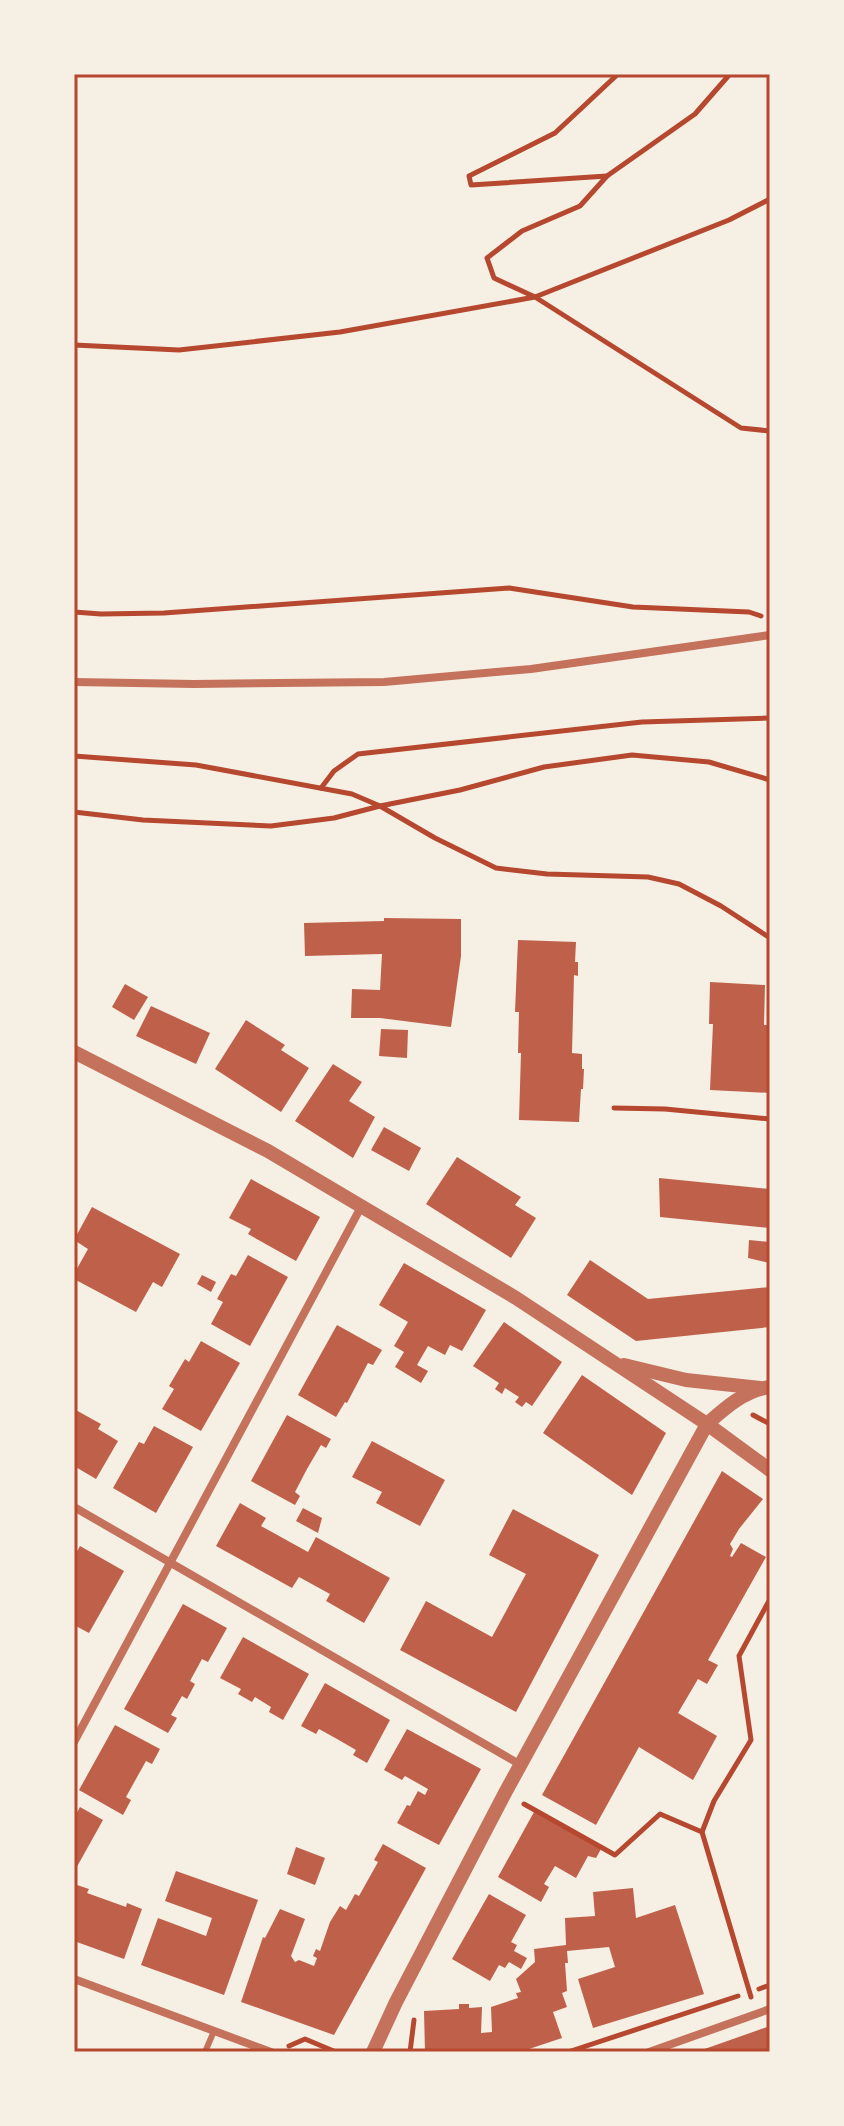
<svg xmlns="http://www.w3.org/2000/svg" width="844" height="2126" font-family="Rubik,sans-serif">
<rect width="100%" height="100%" fill="#f6efe4"/>
<!-- building -->
<g fill="#bf614a">
<path d="M384 918 461 919V956L451 1027 380 1018H351L352 989 380 990 382 954 305 956 304 923 384 921Z"/>
<path d="M518 940 576 942 575 962H578V976L574 975 572 1053 582 1054V1069H584L583 1089H581L579 1122 519 1120 521 1053H518L519 1012H515Z"/>
<path d="M710 982 765 985 764 1025H770V1093L710 1090 713 1024H709Z"/>
<path d="M125 984 148 997 134 1020 112 1007Z"/>
<path d="M151 1006 210 1033 196 1064 136 1036Z"/>
<path d="M246 1020 285 1045 281 1050 309 1068 281 1112 215 1069Z"/>
<path d="M381 1029 408 1030 407 1058 379 1056Z"/>
<path d="M333 1064 362 1082 349 1101 375 1117 353 1158 295 1121Z"/>
<path d="M384 1127 421 1148 409 1171 371 1150Z"/>
<path d="M457 1157 521 1197 515 1205 536 1218 511 1258 426 1204Z"/>
<path d="M659 1178 770 1189V1228L660 1217Z"/>
<path d="M251 1179 320 1217 296 1261 248 1234 251 1229 229 1218Z"/>
<path d="M92 1207 180 1254 162 1287 153 1282 136 1312 74 1279V1274L88 1249 74 1240Z"/>
<path d="M749 1240 770 1242V1263L748 1258Z"/>
<path d="M248 1255 288 1277 250 1346 211 1324 223 1302 217 1299 231 1274 236 1276Z"/>
<path d="M590 1260 648 1299 770 1287V1327L636 1341 567 1295Z"/>
<path d="M404 1263 486 1310 462 1351 450 1345 445 1355 428 1346 417 1365 428 1371 421 1383 395 1367 404 1352 394 1346 408 1322 379 1305Z"/>
<path d="M202 1275 216 1282 211 1292 197 1284Z"/>
<path d="M504 1322 562 1362 532 1406 526 1402 522 1407 515 1402 519 1397 505 1388 502 1394 495 1389 499 1383 473 1366Z"/>
<path d="M337 1325 382 1350 373 1365 368 1363 347 1403 345 1402 336 1417 298 1395Z"/>
<path d="M201 1341 240 1363 201 1431 162 1409 174 1389 169 1386 185 1359 189 1362Z"/>
<path d="M582 1375 666 1433 632 1495 543 1433Z"/>
<path d="M74 1409 101 1424 98 1429 118 1441 96 1479 74 1466Z"/>
<path d="M287 1415 331 1439 326 1448 321 1445 307 1469 295 1492 300 1496 295 1505 251 1481Z"/>
<path d="M154 1426 193 1447 156 1513 113 1488 139 1442 144 1444Z"/>
<path d="M372 1441 445 1480 420 1526 376 1503 382 1492 352 1477Z"/>
<path d="M722 1471 763 1499 739 1529 730 1544 733 1549 730 1556 732 1557 741 1543 766 1557 708 1660 718 1665 707 1684 698 1679 678 1713 717 1736 693 1780 639 1747 596 1825 542 1795Z"/>
<path d="M240 1503 266 1518 261 1526 308 1552 316 1537 390 1578 364 1623 326 1601 330 1594 299 1577 292 1588 216 1546Z"/>
<path d="M303 1508 322 1518 318 1533 296 1521Z"/>
<path d="M513 1509 599 1555 516 1712 400 1650 426 1601 492 1637 526 1574 489 1555Z"/>
<path d="M80 1546 124 1571 89 1633 74 1625V1557Z"/>
<path d="M183 1604 227 1628 208 1662 202 1659 190 1681 195 1684 187 1699 182 1696 171 1715 177 1718 168 1733 124 1709Z"/>
<path d="M243 1637 309 1674 283 1720 269 1712 271 1707 255 1697 252 1702 238 1694 241 1689 220 1678Z"/>
<path d="M325 1683 390 1720 367 1763 353 1755 356 1750 337 1739 319 1729 316 1734 301 1726Z"/>
<path d="M115 1725 160 1749 152 1764 146 1761 126 1797 131 1800 123 1815 79 1790Z"/>
<path d="M407 1729 481 1769 439 1845 397 1823 407 1805 410 1806 418 1791 425 1795 428 1789 405 1776 402 1780 384 1770Z"/>
<path d="M80 1807 103 1820 74 1872V1818Z"/>
<path d="M534 1812 601 1849 596 1858 588 1856 576 1878 555 1866 544 1884 549 1887 541 1902 498 1877Z"/>
<path d="M383 1844 426 1868 334 2035 241 2002 263 1937 265 1938 280 1909 305 1919 291 1956 295 1962 299 1960 314 1966 317 1958 313 1956 316 1949 320 1951 330 1922 340 1906 346 1910 355 1894 359 1896 378 1862 374 1860Z"/>
<path d="M296 1847 325 1858 315 1885 287 1874Z"/>
<path d="M176 1871 258 1900 224 1995 141 1965 158 1918 206 1936 212 1918 165 1901Z"/>
<path d="M74 1884 89 1889 87 1893 126 1907 127 1903 142 1909 124 1959 74 1941Z"/>
<path d="M633 1888 636 1918 675 1905 704 1994 593 2028 578 1979 615 1967 609 1947 567 1951 568 1963H565L567 1991 562 1993 567 2007 553 2012 562 2038 520 2052H425L424 2011 459 2009V2004H469V2008L482 2007 481 2033 492 2032 491 2007 518 1998 516 1993 521 1992 516 1979 535 1962 534 1949 566 1945 565 1918 595 1916 593 1892Z"/>
<path d="M489 1894 526 1915 511 1942 517 1945 514 1951 527 1958 521 1969 509 1962 505 1968 499 1965 490 1981 452 1959Z"/>
<path d="M770 2026V2051L696 2052Z"/>
</g>
<g fill="none" stroke-linecap="round" stroke-linejoin="round">
<!-- path -->
<g stroke="#b5482f" stroke-width="5">
<path d="M618 74 555 133 469 176 471 185 607 176 580 206 522 231 487 258 494 278 535 297 741 428 770 431"/>
<path d="M607 176 695 114 730 74"/>
<path d="M74 345 179 350 340 332 535 297 729 220 770 199"/>
<path d="M74 612 101 614 164 613 509 588 633 607 749 612 761 616"/>
<path d="M74 756 196 765 352 794 380 806 435 838 496 868 547 874 648 877 679 884 721 906 770 938"/>
<path d="M321 788 334 771 358 754 642 722 770 718"/>
<path d="M74 812 143 820 271 826 334 818 380 806 460 790 544 767 632 755 709 762 770 780"/>
<path d="M614 1108 665 1109 770 1119"/>
<path d="M753 1415 770 1424"/>
<path d="M524 1804 615 1855 660 1814 702 1832"/>
<path d="M759 1989 770 1985"/>
<path d="M751 1997 702 1832 714 1801 751 1740 739 1656 770 1599"/>
<path d="M289 2046 305 2039 336 2052"/>
<path d="M410 2052 414 2020"/>
<path d="M568 2052 738 1996"/>
</g>
<!-- service -->
<path stroke="#c5725c" stroke-width="6" d="M205 2052 214 2031"/>
<!-- minor -->
<g stroke="#c5725c" stroke-width="8">
<path d="M74 682 194 684 384 682 531 669 770 635"/>
<path d="M74 1507 521 1765"/>
<path d="M74 1742 361 1207"/>
<path d="M74 1979 271 2052"/>
<path d="M649 2052 770 2009"/>
</g>
<!-- tertiary -->
<g stroke="#c5725c" stroke-width="14">
<path d="M74 1052 268 1151 516 1298 707 1424 770 1470"/>
<path d="M624 1365 686 1380 760 1388"/>
<path d="M373 2052 396 2002 505 1793 707 1424C725 1408 745 1390 770 1387"/>
</g>
</g>
<!-- border -->
<rect width="844" height="2126" fill="none" stroke="#f6efe4" stroke-width="152"/>
<rect x="76" y="76" width="692" height="1974" fill="none" stroke="#b5482f" stroke-width="3"/>
</svg>
